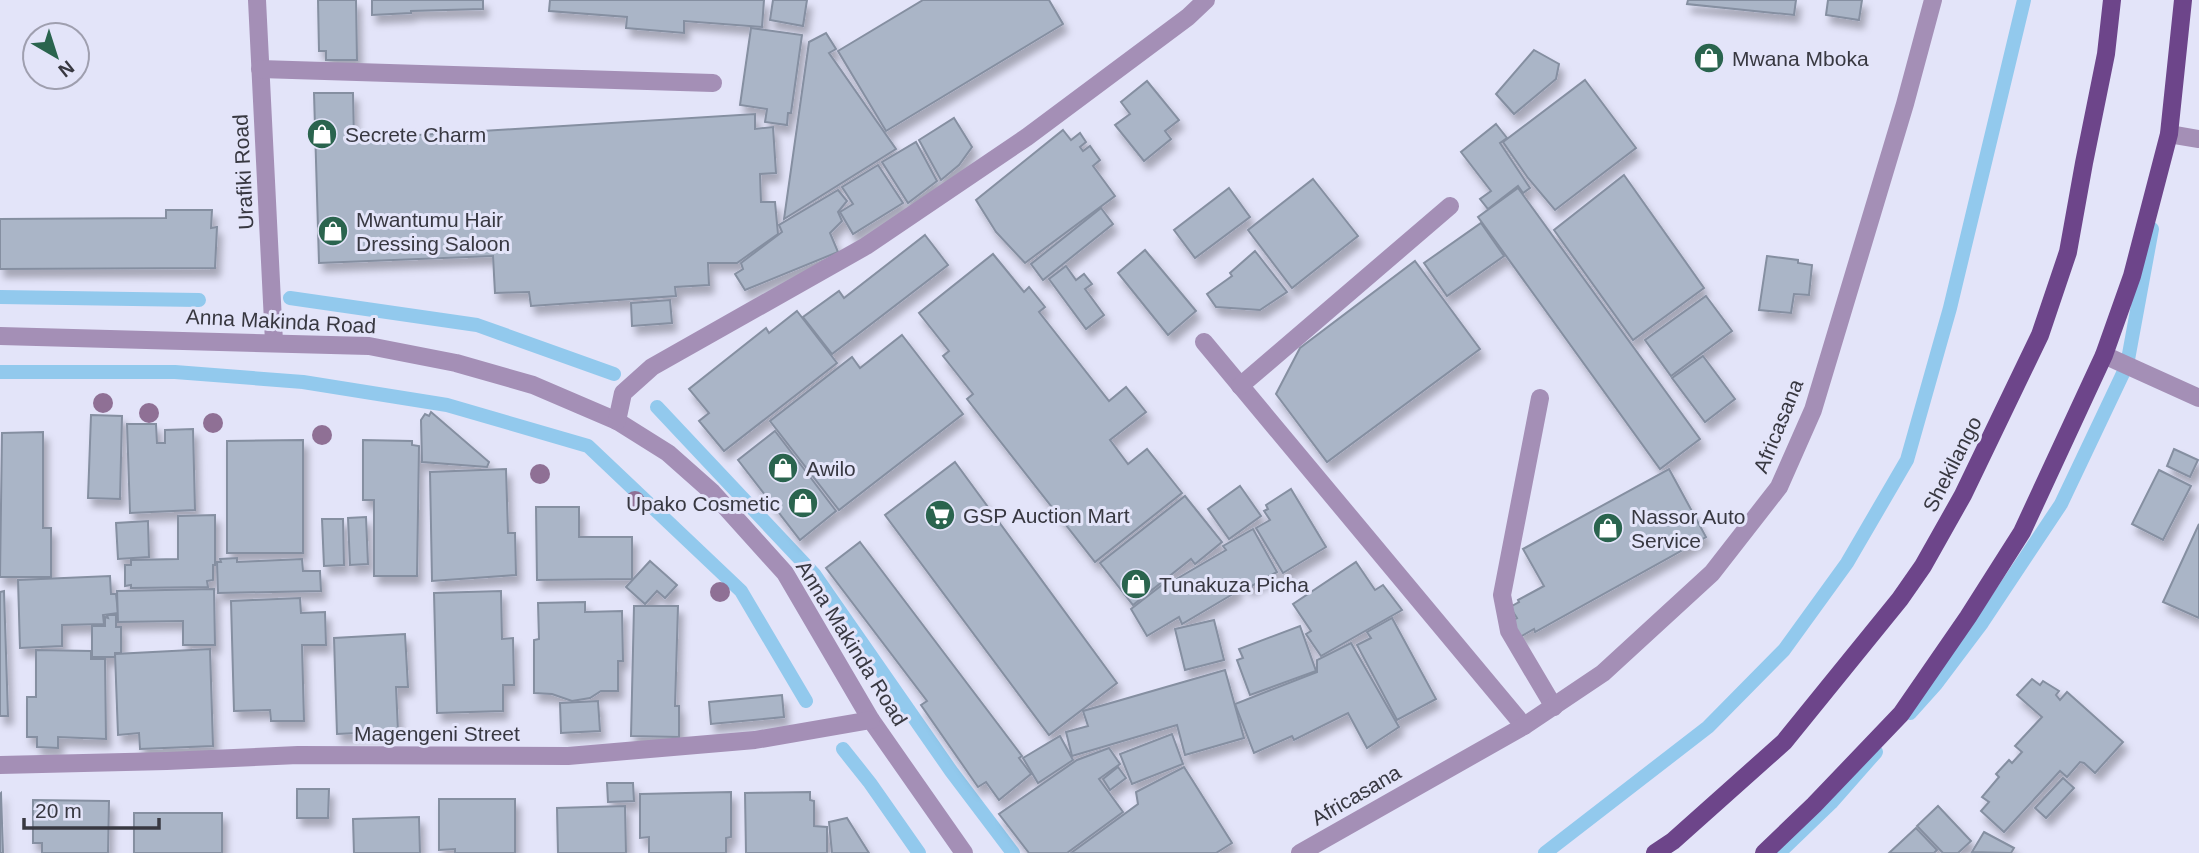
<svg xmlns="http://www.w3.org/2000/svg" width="2199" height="853" font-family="Arial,sans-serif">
<defs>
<filter id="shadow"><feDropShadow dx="4.5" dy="8" stdDeviation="3.5" flood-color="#0004"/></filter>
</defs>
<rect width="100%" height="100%" fill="#e3e4f9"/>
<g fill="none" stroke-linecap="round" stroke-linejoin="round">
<!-- stream -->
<g stroke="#92c9ed" stroke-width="14">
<path d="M0 297 199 300"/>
<path d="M290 298 477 325 614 374"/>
<path d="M0 372H175L303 382 447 405 588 446 741 591 806 701"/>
<path d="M657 407 814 574 951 771 1013 853"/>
<path d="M1910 713 1936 684 1982 623 2061 504 2127 365 2152 229"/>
<path d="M843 749 870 783 919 853"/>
<path d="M1545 853 1708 727 1784 650 1847 563 1907 460 1950 308 2024 0"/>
<path d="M1779 853 1831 803 1876 752"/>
</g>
</g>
<!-- building -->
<g fill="#aab5c7" stroke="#858fa1" stroke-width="2" filter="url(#shadow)">
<path d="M318 0H356L357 60H326V51H319Z"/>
<path d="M372 0H483V9L411 11V13L372 15Z"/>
<path d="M550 0H764L762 27 684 21V33L626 28 627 17 549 11Z"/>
<path d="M773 0H807L803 26 770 20Z"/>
<path d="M923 0H1049L1063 24 886 131 838 51Z"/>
<path d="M1688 0H1796L1794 15 1687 4Z"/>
<path d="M1828 0H1862L1859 20 1826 15Z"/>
<path d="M751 28 802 35 791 113H788L787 125 765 122 767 109 740 105Z"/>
<path d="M826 33 836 49 829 53 896 149 784 219 809 42Z"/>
<path d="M1534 50 1559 64 1556 79 1514 114 1496 94Z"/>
<path d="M1585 80 1636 148 1555 210 1528 178 1503 142Z"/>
<path d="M1147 81 1179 120 1165 131 1171 139 1144 161 1115 125 1130 114 1121 102Z"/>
<path d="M314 93H353L354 139 755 114V129L773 127 776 173 760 174 761 202H775L778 234 737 263H708L709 285 675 287 676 296 531 306 529 292 495 293 493 256 319 263Z"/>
<path d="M954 118 972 147 959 165 941 180 919 140Z"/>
<path d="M1496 124 1507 138 1500 143 1530 188 1523 193 1518 186 1488 209 1480 199 1491 191 1461 152Z"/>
<path d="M1063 130 1071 140 1080 133 1086 142 1080 147 1083 151 1090 146 1100 160 1093 166 1115 196 1025 263 996 232 976 200Z"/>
<path d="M916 142 937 181 908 203 882 162Z"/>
<path d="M878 165 903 203 853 234 840 212 853 204 842 187Z"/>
<path d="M1624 175 1704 288 1633 340 1554 230Z"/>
<path d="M1313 179 1358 236 1292 288 1248 230Z"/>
<path d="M1229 188 1250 217 1195 258 1174 230Z"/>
<path d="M1518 188 1700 439 1660 469 1478 217Z"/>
<path d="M838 190 847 201 838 212 842 221 830 233 838 252 745 290 735 274 743 269 741 263 782 232 779 225Z"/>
<path d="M1101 208 1113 224 1043 280 1031 264Z"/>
<path d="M166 210H212L211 228 217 227 215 268 0 269V219L166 218Z"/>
<path d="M1481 223 1504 256 1447 296 1424 263Z"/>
<path d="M925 235 948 265 832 354 803 317 839 291 844 298Z"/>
<path d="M1145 250 1196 311 1168 335 1118 273Z"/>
<path d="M1255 251 1287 292 1260 310 1216 307 1207 294 1232 276 1230 273Z"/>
<path d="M993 254 1024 292 1029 287 1045 307 1039 312 1109 401 1126 387 1146 412 1110 440 1128 464 1147 449 1182 493 1095 562 967 399 973 394 943 356 949 351 919 313Z"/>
<path d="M1767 256 1798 260V263L1812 265 1809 295 1794 294 1791 313 1759 310Z"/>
<path d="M1415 261 1480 349 1327 462 1276 394 1300 348Z"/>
<path d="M1066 266 1076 280 1084 274 1092 284 1085 289 1104 315 1086 329 1049 279Z"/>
<path d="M1706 296 1732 331 1671 376 1645 340Z"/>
<path d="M670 300 672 323 632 326 631 303Z"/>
<path d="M797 311 837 363 724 451 699 421 709 413 689 389 766 328 769 333Z"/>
<path d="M902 335 963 414 839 510 770 421 852 357 860 368Z"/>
<path d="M1703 356 1735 399 1705 422 1672 378Z"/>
<path d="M431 412 489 462 487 467 422 462 421 420 425 414 429 416Z"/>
<path d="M91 415 122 416 120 499 88 498Z"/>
<path d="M127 424H156L157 443H165V430L193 429 195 510 130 513Z"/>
<path d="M775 431 836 511 800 540 738 460Z"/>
<path d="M43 432V528H51V577H0L2 433Z"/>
<path d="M303 440V553H227V441Z"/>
<path d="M363 440 412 441V445L419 446 417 576H374V500H363Z"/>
<path d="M2174 449 2198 460 2190 477 2167 466Z"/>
<path d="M955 462 1117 683 1049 735 885 515Z"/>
<path d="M506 469 508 533H515L516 575 432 581 430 472Z"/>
<path d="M1669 469 1706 537 1535 632 1534 629 1520 637 1511 621 1517 618 1510 607 1519 602 1518 600 1544 586 1523 549Z"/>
<path d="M2159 470 2191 486 2163 540 2132 524Z"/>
<path d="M1240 486 1261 516 1229 539 1208 509Z"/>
<path d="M1291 489 1326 547 1283 573 1256 528 1270 520 1264 511 1268 509 1266 505Z"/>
<path d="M1185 496 1222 542 1195 564 1191 559 1133 605 1100 563Z"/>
<path d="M536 507H579V537H632V579L537 580Z"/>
<path d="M215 515V565H213V580L207 581 208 587 131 588V585L125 586V565H131V560L178 559V516Z"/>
<path d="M366 517 368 564 350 565 348 518Z"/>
<path d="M322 519H343L344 565 324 566Z"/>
<path d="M148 521 149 557 118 559 116 523Z"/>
<path d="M2199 524V618L2163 602Z"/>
<path d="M1253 529 1277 572 1248 588 1244 580 1234 585 1238 591 1182 624 1179 617 1147 636 1131 609 1171 578 1173 581 1226 550 1223 546Z"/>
<path d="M860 542 1022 756 1019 758 1031 774 999 800 986 782 978 787 921 705 927 701 826 568Z"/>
<path d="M237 558V562L302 559 303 571H320L321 591 218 593 217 562H221L220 559Z"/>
<path d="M650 561 677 585 665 598 657 591 645 604 626 587Z"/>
<path d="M1356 562 1375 590 1383 585 1402 610 1321 656 1306 634 1311 631 1293 604Z"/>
<path d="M110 576 111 594H116L118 613 103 615 104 624 62 625V646L20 648 18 580Z"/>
<path d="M214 589 215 645H183V621L118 622 117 591Z"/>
<path d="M4 591 8 716H0V592Z"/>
<path d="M501 591 502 639 513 638 514 685H503V711L437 713 434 593Z"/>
<path d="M300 598 301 613 325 612 326 645H302L304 721H271L270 710 234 711 231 601Z"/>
<path d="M585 602V612L622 611 623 661H618V691H601L590 698 572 701 552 694 534 693V640L539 639 538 603Z"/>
<path d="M634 606H678L675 706H679V737L631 736Z"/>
<path d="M107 615H116V627H121V653H115V657H92V626H105V617L108 618Z"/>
<path d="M1392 618 1436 699 1397 720 1357 645 1371 638 1367 632Z"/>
<path d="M1214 620 1224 660 1185 670 1175 629Z"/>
<path d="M1300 626 1316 671 1250 695 1237 660 1243 658 1239 649Z"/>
<path d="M405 634 408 687H396L398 731 337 734 334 638Z"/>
<path d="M1351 643 1399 727 1367 748 1348 713 1294 740 1292 736 1254 753 1235 704 1317 672V660Z"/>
<path d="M210 649 213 746 140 749 139 733 118 735 115 654Z"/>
<path d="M36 650 91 651V659H105L106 739 58 737V748L37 747V737H27V697H36Z"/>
<path d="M1225 670 1244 738 1185 755 1177 725 1072 756 1066 732 1088 726 1083 711Z"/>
<path d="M2032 679 2040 685 2043 681 2059 691 2056 695 2060 700 2067 692 2123 742 2095 773 2084 763 2080 762 2067 777 2060 771 2004 832 1981 811 1989 802 1982 797 1999 777 1996 774 2009 760 2012 763 2022 752 2015 746 2042 717 2017 695Z"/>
<path d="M782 695 784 717 711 724 709 702Z"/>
<path d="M598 701 600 731 561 733 560 703Z"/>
<path d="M1172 734 1183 764 1132 784 1120 754Z"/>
<path d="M1060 736 1073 760 1038 783 1023 758Z"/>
<path d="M1109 748 1120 764 1099 779 1123 812 1067 853H1029L999 814 1077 760Z"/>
<path d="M1118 767 1126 778 1110 790 1103 779Z"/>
<path d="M1184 767 1232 843 1216 853H1071L1138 804 1136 792Z"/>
<path d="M2063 778 2074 788 2046 818 2035 808Z"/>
<path d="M607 783H633L634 801 608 802Z"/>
<path d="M297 789H329L328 818H297Z"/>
<path d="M731 792V837L726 838V853H649V837L640 838V794Z"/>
<path d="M810 792V800L814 801V826L827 827V853H746L745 793Z"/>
<path d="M1 793 3 853H0V794Z"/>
<path d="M439 799H515V853H455V849L439 850Z"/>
<path d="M33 800 109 801 108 853H42V843H33Z"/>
<path d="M625 806 626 853H558L557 808Z"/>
<path d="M1938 806 1971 841 1958 853H1943L1917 826Z"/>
<rect x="134" y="813" width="88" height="40"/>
<path d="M419 817 420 853H354L353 819Z"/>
<path d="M847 818 869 853H832L829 822Z"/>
<path d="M1916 828 1937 850 1934 853H1889Z"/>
<path d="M1984 832 2014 848 2011 853 1972 852Z"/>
</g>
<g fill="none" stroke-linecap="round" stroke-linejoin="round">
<!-- minor -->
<g stroke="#a48fb6" stroke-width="18">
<path d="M257 0 274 342"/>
<path d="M260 69 713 83"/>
<path d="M2169 134 2199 139"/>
<path d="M0 336 369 346 456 363 533 385 617 421 668 453 712 492 785 573 871 720 964 853"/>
<path d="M1204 342 1524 726"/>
<path d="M2104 355 2199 398"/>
<path d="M1240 386 1450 206"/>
<path d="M1540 398 1502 595 1509 631 1554 707"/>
<path d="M617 421 623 393 652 367 866 246 1027 137 1188 17 1206 0"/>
<path d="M0 765 167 761 298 755 568 756 755 740 871 720"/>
<path d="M1300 853 1524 726 1603 673 1712 573 1779 487 1813 410 1905 104 1933 0"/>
</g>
<!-- major -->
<g stroke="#6d458a" stroke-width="18">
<path d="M1655 853 1673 841 1784 742 1900 599 1923 566 1963 495 2040 335 2068 252 2084 163 2106 54 2112 0"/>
<path d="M1764 853 1814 805 1901 714 1968 617 2022 532 2104 355 2132 276 2169 134 2183 0"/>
</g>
</g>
<!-- trees -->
<g fill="#8f7095">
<circle cx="103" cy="403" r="10"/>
<circle cx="149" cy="413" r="10"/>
<circle cx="213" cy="423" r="10"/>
<circle cx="322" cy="435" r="10"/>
<circle cx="540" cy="474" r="10"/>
<circle cx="635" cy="501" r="10"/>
<circle cx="720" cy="592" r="10"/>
</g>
<!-- icons -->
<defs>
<g id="shop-disc" transform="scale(1.575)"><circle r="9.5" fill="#2a644e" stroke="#e3e4f9"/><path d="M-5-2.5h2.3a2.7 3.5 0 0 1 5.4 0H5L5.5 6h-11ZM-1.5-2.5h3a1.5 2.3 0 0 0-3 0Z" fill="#fff"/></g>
<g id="supermarket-disc" transform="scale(1.575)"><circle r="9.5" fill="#2a644e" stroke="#e3e4f9"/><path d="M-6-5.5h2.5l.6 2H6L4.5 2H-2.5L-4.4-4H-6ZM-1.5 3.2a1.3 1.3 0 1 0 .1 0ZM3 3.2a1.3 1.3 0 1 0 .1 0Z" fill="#fff"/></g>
</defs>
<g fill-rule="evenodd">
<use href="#shop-disc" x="1709" y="58"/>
<use href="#shop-disc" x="322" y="134"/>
<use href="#shop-disc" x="333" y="231"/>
<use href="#shop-disc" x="783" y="468"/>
<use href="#shop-disc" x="803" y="503"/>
<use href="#supermarket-disc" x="940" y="515"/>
<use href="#shop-disc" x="1608" y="528"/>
<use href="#shop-disc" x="1136" y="584"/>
</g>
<g text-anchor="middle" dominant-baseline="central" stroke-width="6" stroke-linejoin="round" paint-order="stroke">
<!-- poi labels -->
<g font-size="21" fill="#383841" stroke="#e3e4f9" text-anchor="start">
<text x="1732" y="58">Mwana Mboka</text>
<text x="345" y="134">Secrete Charm</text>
<text x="356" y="219">Mwantumu Hair<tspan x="356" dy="24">Dressing Saloon</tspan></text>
<text x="806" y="468">Awilo</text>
<text x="780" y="503" text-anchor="end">Upako Cosmetic</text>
<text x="963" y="515">GSP Auction Mart</text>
<text x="1631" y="516">Nassor Auto<tspan x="1631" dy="24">Service</tspan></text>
<text x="1159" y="584">Tunakuza Picha</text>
</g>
<!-- street labels -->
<g font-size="21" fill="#383841" stroke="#e3e4f9">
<text transform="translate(243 172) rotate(-93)">Urafiki Road</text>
<text transform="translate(281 321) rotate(3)">Anna Makinda Road</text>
<text transform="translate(1778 426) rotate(-68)">Africasana</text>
<text transform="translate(1952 464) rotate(-63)">Shekilango</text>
<text transform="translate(852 643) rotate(58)">Anna Makinda Road</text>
<text x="437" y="733">Magengeni Street</text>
<text transform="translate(1356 795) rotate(-30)">Africasana</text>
</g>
</g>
<!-- north arrow -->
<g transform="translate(56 56) rotate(141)"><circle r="33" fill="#e3e4f9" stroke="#9f9faf" stroke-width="2"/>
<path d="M0-5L12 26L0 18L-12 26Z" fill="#2a644e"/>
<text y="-10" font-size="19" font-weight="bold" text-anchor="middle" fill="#383841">N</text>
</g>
<!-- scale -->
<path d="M24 818v10h135v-10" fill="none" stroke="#383841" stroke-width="3.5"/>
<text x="35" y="818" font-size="21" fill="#383841" stroke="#e3e4f9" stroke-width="5" paint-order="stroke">20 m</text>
</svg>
